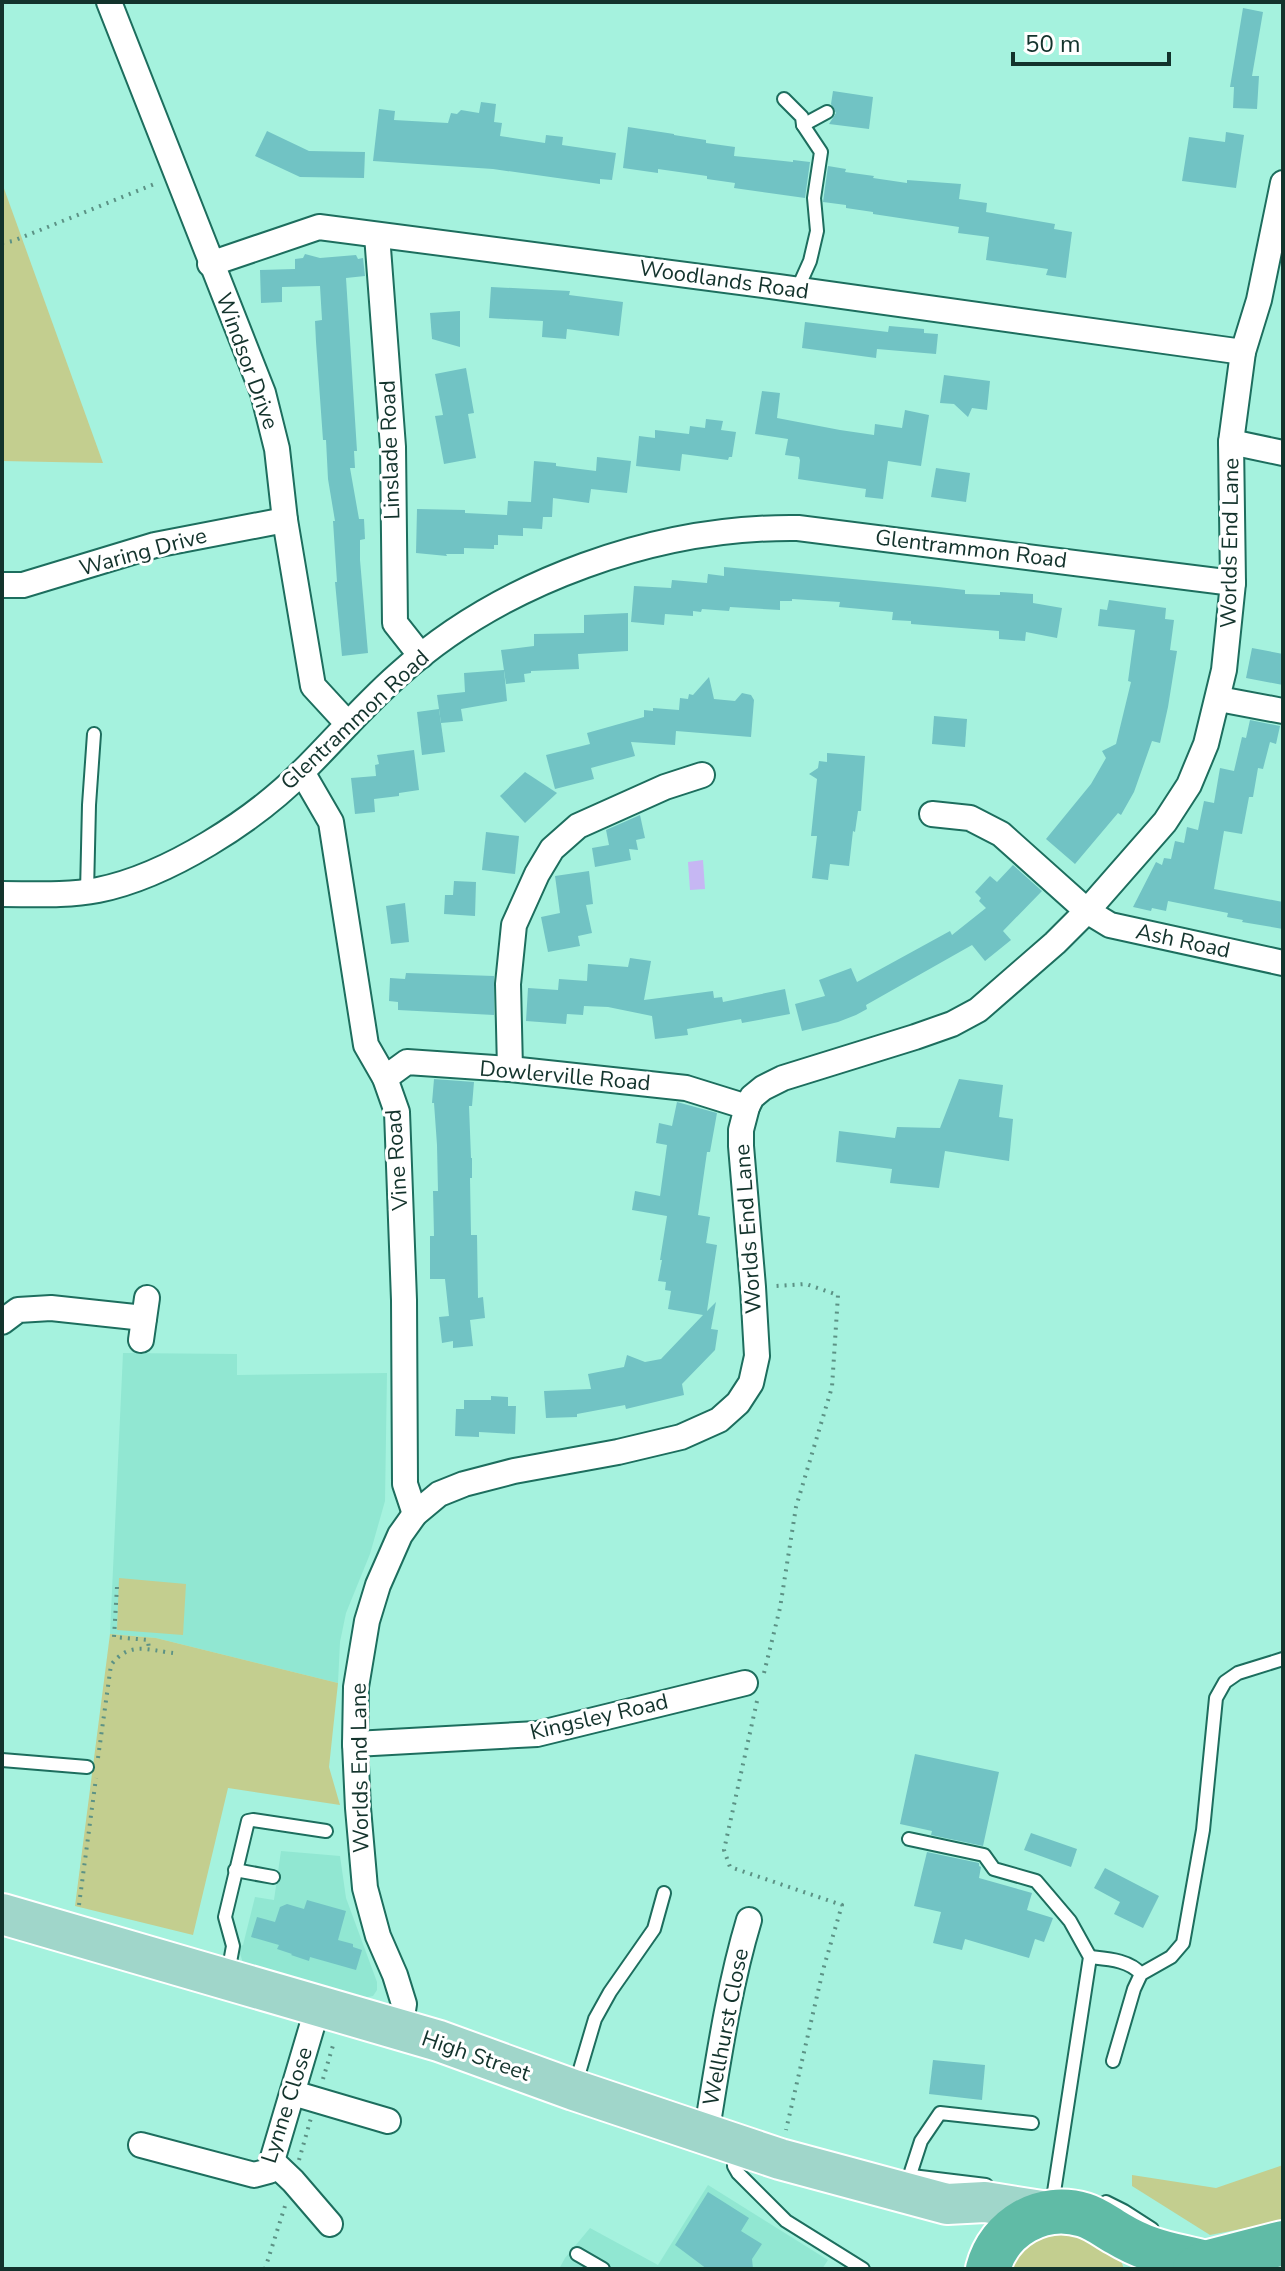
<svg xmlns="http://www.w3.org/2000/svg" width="1285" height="2271" font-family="'Nunito Sans',sans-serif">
<rect width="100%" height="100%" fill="#a5f2de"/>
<!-- built -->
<g fill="#91e7d2">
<path d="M123 1353 237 1354V1375L387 1373 385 1501 370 1554 346 1613 340 1642 338 1683 156 1638 110 1634Z"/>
<path d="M281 1851 340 1856 346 1898 377 1982V1990L373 1996 363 1998 243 1963 238 1947 243 1945 255 1897 274 1900Z"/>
<path d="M708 2185 828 2260 822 2269H559L565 2258 590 2228 658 2265Z"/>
</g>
<!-- green -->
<g fill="#c3ce8f">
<path d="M2 183 103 463 2 461Z"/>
<path d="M119 1578 186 1584 183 1635 117 1630Z"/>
<path d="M110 1634 156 1638 338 1683 329 1767 340 1805 228 1788 193 1935 75 1906Z"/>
<path d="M1283 2165V2221L1210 2235 1132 2186V2175L1216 2188Z"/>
<path d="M1065 2220 1119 2255 1124 2269H1000L1007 2250Z"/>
</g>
<!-- water -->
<path fill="#c6b7f3" d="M703 860 705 889 690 890 688 862Z"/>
<!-- building -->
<g fill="#71c3c4">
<path d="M1243 8 1263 12 1252 76H1259L1257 109 1233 108 1234 87H1230Z"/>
<path d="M833 91 873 97 869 129 829 124 836 113 831 104Z"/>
<path d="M481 102 496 104 494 122 502 123 500 136 545 143 546 135 563 137 562 145 616 153 612 180 600 179V184L493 169 373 161 379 109 395 111 394 120 448 123 451 113 457 114 461 110 479 113Z"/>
<path d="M628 127 674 134V135L706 140V143L735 147 734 156 793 162V160L810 162 805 198 734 188 735 183 707 179V176L658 169V173L623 168Z"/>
<path d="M267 131 309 151 365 152 364 178 300 177 255 156Z"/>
<path d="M1226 132 1244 135 1236 188 1182 181 1189 137 1225 142Z"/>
<path d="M828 166 846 169 845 172 874 176 873 178 907 183V180L961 184 959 199 987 203 986 212 1055 224 1054 229 1072 232 1066 278 1046 275 1048 269 986 260 989 237 958 233 959 227 873 214V212L846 208V205L823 202Z"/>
<path d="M305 254 320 258 356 255 358 259 363 258 365 276 346 278 357 451H354L355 468H350L359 519H364L365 539 360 540V560L368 653 342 656 335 582H337L333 521H335L328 479 326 440H323L316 342 315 321 322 320 320 286 282 287V302L261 303 260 270 295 269V259L303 258Z"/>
<path d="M491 287 570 291 569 295 623 302 619 336 567 329 566 339 542 337 543 321 489 318Z"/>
<path d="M460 311V347L432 339 430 313Z"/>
<path d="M805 322 888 332 889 326 924 329V333L938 334 936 354 877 349 876 358 802 348Z"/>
<path d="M466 368 474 413 468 414 476 458 444 464 435 416 443 415 435 374Z"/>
<path d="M944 375 990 381 987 410 972 408 968 417 954 404 940 403Z"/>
<path d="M762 391 780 393 777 418 840 430 874 435 875 424 902 428 905 410 929 415 921 466 888 461 883 499 865 497 866 489 798 479 800 460 799 457 785 455 788 439 755 434Z"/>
<path d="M706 419 723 421 721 430 736 432 732 457H729L728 460 682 454 680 471 636 466 639 436 655 438V430L689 434 690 426 705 428Z"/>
<path d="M597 457 631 461 627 493 591 489 589 503 553 498 552 517H543L542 529 523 528V536L498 535V545H494V549L464 548V554H446L447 556 416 553 417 509 465 510V513L507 515 508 501 531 502 534 461 556 463V466L596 471Z"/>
<path d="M936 468 970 473 966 502 931 497Z"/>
<path d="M724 567 938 587 965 590V594L1000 595V592L1033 594V603L1062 608 1057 638 1026 632 1025 641 999 639V631L911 624V621L892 620 893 612 839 607 840 602 792 599V601H780V610L730 607 729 611 702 609 701 612 693 611V616L665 614 664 625 631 622 634 586 671 588 672 580 707 583 708 574 724 576Z"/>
<path d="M1109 600 1166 608 1165 619 1174 620 1170 650 1177 651 1168 707 1160 743 1152 741 1134 792 1121 815 1118 813 1075 864 1046 839 1091 784 1106 758 1102 751 1116 744 1131 682 1128 681 1135 630 1098 626 1100 609 1107 610Z"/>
<path d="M628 613V651L578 654 579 669 531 671V673L524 674 525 682 506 684 501 650 534 646V634L584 633V615Z"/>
<path d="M1252 648 1283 654V685L1246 678Z"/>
<path d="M504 670 507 701 461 709 463 721 441 723 437 695 465 692 464 673Z"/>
<path d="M709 677 714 699 735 701 742 693 751 695 754 700 751 737 676 731 675 745 631 742 635 756 591 768 594 779 555 789 546 755 590 744 587 733 644 717V710L653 711V708L679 710 680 698 688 699 689 694 693 695Z"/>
<path d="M439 709 445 752 422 755 417 712Z"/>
<path d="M934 716 967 719 965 747 932 744Z"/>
<path d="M1250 720 1280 726 1276 744 1270 742 1263 769 1258 768 1253 797H1249L1242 834 1224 831 1214 889 1283 902V929L1242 922 1243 920 1227 917 1228 913 1168 901 1166 911 1152 908 1151 911 1133 907 1156 862 1162 865 1164 858 1171 859 1175 841 1184 843 1187 827 1198 830 1204 801 1214 803 1220 768 1234 771 1242 737 1246 738Z"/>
<path d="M414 750 419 790 399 793V796L374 799 375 812 355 814 351 778 376 776 375 765 379 764 377 755Z"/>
<path d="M827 753 865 756 861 811H858L855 832 853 831 849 866 830 864 828 880 812 878 817 836H811L817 779 809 774 818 768 819 761 827 762Z"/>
<path d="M525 772 557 793 525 823 500 796Z"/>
<path d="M640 815 645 838 636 840 638 850 629 849 631 860 595 867 592 848 609 845 606 830Z"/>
<path d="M486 832 519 836 515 874 482 870Z"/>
<path d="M1013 865 1042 891 1003 931 1011 940 985 961 972 945 866 1005 867 1009 856 1015 838 1022 802 1031 795 1004 825 996 819 980 851 968 857 982 950 931 952 935 986 908 979 901 981 898 975 892 990 876 997 882Z"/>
<path d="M589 871 593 904 586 905 592 933 578 936 580 946 548 952 541 917 560 913 555 876Z"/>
<path d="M454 881 476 882 475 916 444 914 445 895H453Z"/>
<path d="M405 903 409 942 391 944 386 906Z"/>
<path d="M630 958 651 961 644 1000 713 991 714 998 722 997 723 1002 785 989 790 1014 742 1023 741 1019 687 1029 688 1035 655 1039 652 1016 608 1007 584 1006 583 1015 567 1014 566 1024 526 1021 528 988 558 990 559 979 587 981 588 964 628 967Z"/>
<path d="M406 973 494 976V1015L398 1010V1002L389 1001 390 978 405 979Z"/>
<path d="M434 1079 474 1082 472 1106H469L471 1158H472V1178H470L471 1235H477L478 1298 483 1297 485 1318 470 1320 473 1346 453 1348V1341L442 1343 439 1317 449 1316 445 1279H430V1236H434L433 1191H438L437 1145 434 1103H432Z"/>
<path d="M959 1079 1003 1085 999 1117 1013 1119 1009 1161 945 1151 939 1188 890 1183 892 1169 836 1162 839 1131 895 1138 897 1127 940 1128Z"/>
<path d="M677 1102 717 1113 710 1152H707L698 1215 710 1217 706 1243 717 1245 707 1311 716 1302 711 1329 718 1330 715 1350 682 1384 684 1395 626 1409 625 1405 577 1414V1417L546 1418 544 1391 591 1389 588 1374 624 1367 627 1355 645 1362 661 1359 703 1315 668 1309 671 1291 665 1290 666 1282 658 1281 662 1260H660L667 1216 632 1210 635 1191 660 1196 667 1145 656 1143 659 1123 672 1126Z"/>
<path d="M491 1396 508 1397V1406H516L515 1434 479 1432V1437L455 1436 456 1409H464V1400H491Z"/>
<path d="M915 1754 999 1772 983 1846 931 1835 932 1831 900 1824Z"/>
<path d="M1031 1833 1077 1849 1071 1867 1024 1850Z"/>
<path d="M927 1852 979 1863V1866L981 1867 979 1878 1032 1893 1027 1910 1053 1918 1044 1942 1035 1939 1029 1958 965 1939 962 1950 933 1943 941 1912 914 1906Z"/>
<path d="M1105 1868 1159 1896 1143 1928 1114 1914 1120 1902 1094 1888Z"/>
<path d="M307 1900 346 1911 338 1940 353 1944V1947L362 1950 356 1970 310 1957 309 1961 291 1955 292 1954 277 1949 279 1945 251 1937 257 1917 275 1922 280 1907 287 1904 304 1909Z"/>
<path d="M933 2060 985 2065 982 2100 929 2094Z"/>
<path d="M708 2192 749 2218 741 2231 762 2244 752 2259 753 2269H707L675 2245Z"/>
</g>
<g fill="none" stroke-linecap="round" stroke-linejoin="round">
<!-- lane casing -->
<g stroke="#1d6e5e" stroke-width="16">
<g id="lane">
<path d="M784 99 802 117 803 125 821 152 814 198 817 231 810 261 797 290"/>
<path d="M803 125 827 112"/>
<path d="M87 892 89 805 94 734"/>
<path d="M2 1760 87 1767"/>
<path d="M909 1839 984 1855 994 1869 1036 1881 1070 1921 1090 1957 1054 2192"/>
<path d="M235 1870 273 1877"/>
<path d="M1090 1957C1108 1959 1129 1960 1141 1974"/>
<path d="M228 1973 233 1946 225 1917 248 1821 253 1820 326 1831"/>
<path d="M1113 2061 1134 1989 1141 1974 1171 1957 1183 1943 1203 1830 1216 1698 1225 1682 1238 1673 1283 1659"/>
<path d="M576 2083 595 2019 610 1992 654 1929 664 1893"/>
<path d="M736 2149 734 2166 738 2173 786 2221 863 2269"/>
<path d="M912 2176 986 2185"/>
<path d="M908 2181 921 2141 940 2113 1032 2123"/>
<path d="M1106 2202 1124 2211 1152 2229"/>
<path d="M577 2254 603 2269"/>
</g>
</g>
<!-- street casing -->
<g stroke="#1d6e5e" stroke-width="28">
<g id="street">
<path d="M109 2 263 393 277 449 285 520 313 686 348 724"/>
<path d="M377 235 393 447 395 623 421 656"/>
<path d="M210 264 319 227 778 287 1243 352"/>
<path d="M1231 442 1283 453"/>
<path d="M2 585H23L155 545 285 520"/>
<path d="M1219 699 1283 711"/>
<path d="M302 772 331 822 366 1045 385 1078 397 1112 404 1300 405 1484 415 1514"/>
<path d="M932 814 970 818 1001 834 1087 911 1110 925 1283 963"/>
<path d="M2 894C34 894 67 896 98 890 168 876 255 820 305 769 336 738 365 704 398 675 502 581 658 526 798 528L1233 583"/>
<path d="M510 1069 508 984 514 925 537 874 552 849 578 826 665 787 702 775"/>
<path d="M385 1078 407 1062 510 1069 686 1088 747 1107"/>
<path d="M2 1322 18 1310 51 1308 144 1318"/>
<path d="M141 1340 147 1298"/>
<path d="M355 1744 537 1734 745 1683"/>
<path d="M400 2030 404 2004 395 1975 378 1936 365 1888 358 1808 355 1744 356 1687 367 1621 378 1585 400 1535 415 1514 439 1494 464 1484 514 1471 618 1452 681 1437 719 1420 738 1403 751 1383 757 1356 753 1287 741 1146V1130L747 1107 752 1097 763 1088 783 1078 915 1037 952 1024 978 1010 1055 943 1087 911 1165 822 1189 785 1206 744 1224 670 1233 583 1231 442 1243 352 1259 300 1283 183"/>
<path d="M293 2093 388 2121"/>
<path d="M706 2135C718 2063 728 1990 749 1920"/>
<path d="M141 2145 254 2175 269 2171 318 2006"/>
<path d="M272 2161 293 2181 330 2224"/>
</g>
</g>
<!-- primary casing -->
<g stroke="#fff" stroke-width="44">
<path id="primary" d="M2 1914 439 2041 574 2090 780 2159 947 2204 985 2202 1048 2212"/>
</g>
<!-- highway casing -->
<g stroke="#fff" stroke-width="48">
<g id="highway">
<path d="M988 2269C999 2227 1042 2202 1084 2215 1097 2219 1106 2227 1117 2233 1127 2239 1139 2245 1151 2249 1168 2255 1187 2258 1205 2263"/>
<path d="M1195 2269 1205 2263 1283 2243"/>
</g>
</g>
<!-- path -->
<g stroke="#5c9285" stroke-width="4" stroke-dasharray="2 6" stroke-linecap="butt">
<path d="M2 243 13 241 157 183"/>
<path d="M117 1587 114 1637 148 1640 149 1650"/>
<path d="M764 1673 780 1608 796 1507 832 1387 838 1295 806 1284 776 1286"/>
<path d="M757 1701 724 1850 730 1867 842 1905 823 1970 786 2130"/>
<path d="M98 1758 111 1665C129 1641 147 1650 173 1653"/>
<path d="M79 1905 96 1778"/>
<path d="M323 2079 334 2042"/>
<path d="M299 2160 311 2118"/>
<path d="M265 2269 285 2206"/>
</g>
<!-- lane -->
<use href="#lane" stroke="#fff" stroke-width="12"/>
<!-- street -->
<use href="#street" stroke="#fff" stroke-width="24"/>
<!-- primary -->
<use href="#primary" stroke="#a0d6ca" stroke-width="40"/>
<!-- highway -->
<use href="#highway" stroke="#60bba6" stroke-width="44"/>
</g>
<g text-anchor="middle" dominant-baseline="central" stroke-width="6" stroke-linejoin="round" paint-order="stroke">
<!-- street labels -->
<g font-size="22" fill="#13332c" stroke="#fff">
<text transform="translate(724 280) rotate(8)">Woodlands Road</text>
<text transform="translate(247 361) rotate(70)">Windsor Drive</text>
<text transform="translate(390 450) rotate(-92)">Linslade Road</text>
<text transform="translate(1230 543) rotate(-89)">Worlds End Lane</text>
<text transform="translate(971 549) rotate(7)">Glentrammon Road</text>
<text transform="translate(143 552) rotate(-15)">Waring Drive</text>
<text transform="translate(355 720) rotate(-43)">Glentrammon Road</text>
<text transform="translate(1183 941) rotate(12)">Ash Road</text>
<text transform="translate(565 1076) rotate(5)">Dowlerville Road</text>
<text transform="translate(397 1160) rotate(-94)">Vine Road</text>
<text transform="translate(748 1229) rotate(-94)">Worlds End Lane</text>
<text transform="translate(599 1717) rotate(-13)">Kingsley Road</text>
<text transform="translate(360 1768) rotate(-91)">Worlds End Lane</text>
<text transform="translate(726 2027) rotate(-79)">Wellhurst Close</text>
<text transform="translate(476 2056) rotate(19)">High Street</text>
<text transform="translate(287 2105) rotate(-72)">Lynne Close</text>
</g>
</g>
<!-- border -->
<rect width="1285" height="2271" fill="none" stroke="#13332c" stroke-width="8"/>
<!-- scale -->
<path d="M1013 52v12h156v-12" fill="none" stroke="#13332c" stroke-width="4"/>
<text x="1025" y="52" font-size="24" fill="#13332c" stroke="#ffffff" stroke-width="6" paint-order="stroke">50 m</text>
</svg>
